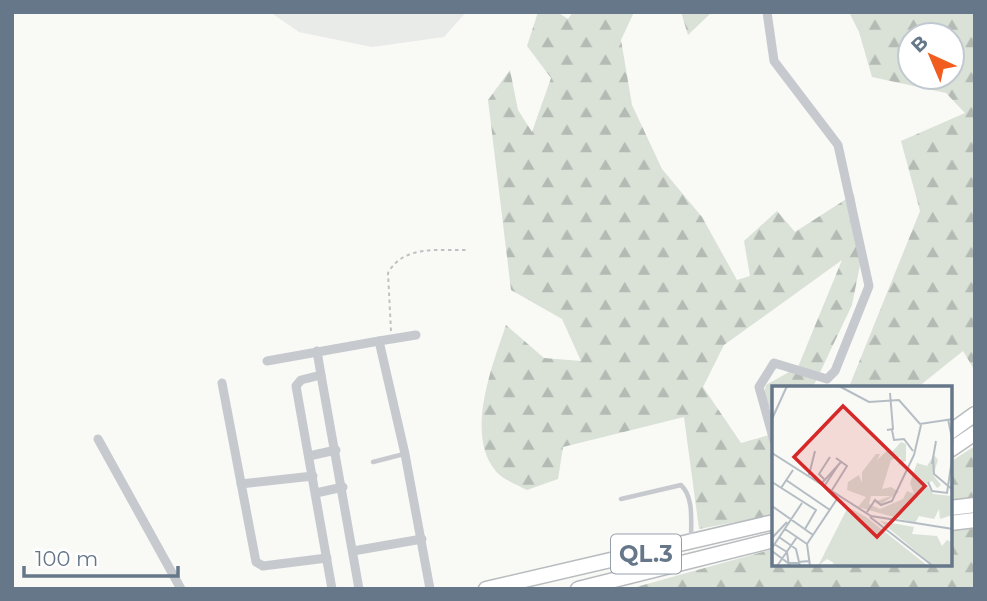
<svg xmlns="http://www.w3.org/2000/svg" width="987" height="601" font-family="Montserrat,sans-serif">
<defs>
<pattern id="forest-firs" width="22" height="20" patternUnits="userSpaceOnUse" patternTransform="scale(1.75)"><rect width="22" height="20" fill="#dae1d7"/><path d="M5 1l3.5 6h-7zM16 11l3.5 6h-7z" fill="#b4bbb4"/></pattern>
</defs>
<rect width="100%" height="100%" fill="#f9f9f6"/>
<!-- built -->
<path fill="#e9ebe9" d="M270 12H466L444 37 372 47 299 32Z"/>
<!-- forest -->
<g fill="url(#forest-firs)" fill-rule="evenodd">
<path d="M538 12H557L568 19 573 12H634L621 40 632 105 662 169 702 217 737 280 750 276 744 241 777 211 795 232 854 194 863 250 852 305 815 383 811 387 774 388 773 409 762 405 766 385 798 367 842 260 724 345 703 387 741 443 773 434V515L699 529 684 417 563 447 558 479 527 490C518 485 501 479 495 470 465 433 493 364 506 325L544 358 581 361 562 319 511 290 488 100 510 70 518 110 532 132 551 78 527 46Z"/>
<path d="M681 12H712L688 35Z"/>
<path d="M849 12H975V371L963 351 918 387H849L920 211 901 141 965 113 946 93 872 77 859 32ZM952 35V77H910V35Z"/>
<path d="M975 446V502L950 505V462Z"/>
<path d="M975 523V589H629L773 549 774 564H950V526Z"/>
</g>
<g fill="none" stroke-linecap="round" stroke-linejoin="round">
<!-- trunk casing -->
<g stroke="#b8bcbf" stroke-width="17">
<g id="trunk">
<path d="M950 432 975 414"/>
<path d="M950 450 975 433"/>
<path d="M950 508 975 505"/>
<path d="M950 523 975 520"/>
<path d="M486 589 774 522"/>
<path d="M578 589 774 540"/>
</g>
</g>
<!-- path -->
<path stroke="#bfc2c4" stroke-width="2" stroke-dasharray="3.5 3.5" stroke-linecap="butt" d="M391 331 388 273C404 244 439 251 468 250"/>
<!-- service -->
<g stroke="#c6cace" stroke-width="4.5">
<path d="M373 462 404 454"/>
<path d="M621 499 681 485C694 497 691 522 691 539"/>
</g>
<!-- minor -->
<g stroke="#c6cace" stroke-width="9">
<path d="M767 12 774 61 838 145 869 286 835 371 827 379 774 363 759 387 774 441"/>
<path d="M379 341 416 335"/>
<path d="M317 351 321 375 301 380 296 386 332 589"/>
<path d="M267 361 379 341 405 454 430 589"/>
<path d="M321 375 359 589"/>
<path d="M222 383 256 562 263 566 327 558"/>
<path d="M98 439 181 589"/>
<path d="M309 456 336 450"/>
<path d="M241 484 313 476"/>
<path d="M316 493 343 487"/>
<path d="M353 551 422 539"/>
</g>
<!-- trunk -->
<use href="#trunk" stroke="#fff" stroke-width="14"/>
</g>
<g text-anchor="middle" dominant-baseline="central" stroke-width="7" stroke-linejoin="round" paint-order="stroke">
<!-- shield labels -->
<rect fill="#fff" stroke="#93a0ac" stroke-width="2" x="611" y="534.5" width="70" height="39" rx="5"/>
<g font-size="23" font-weight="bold" fill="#657789">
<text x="646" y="554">QL.3</text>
</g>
</g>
<!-- overview -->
<g transform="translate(772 386)">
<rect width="180" height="180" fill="#f9f9f6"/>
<path d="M129 56 134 58V75L126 79 129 71 119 74 110 103 119 101 127 106 108 119 102 116 119 110H99L97 118 108 123 131 113 135 105 142 108 138 97 145 77 155 80 162 69 166 74 161 89 169 99 165 102 160 95 154 98 161 108 180 110V129L168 133 167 123 162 133 147 130 143 137 86 121 94 111 75 104 76 96 87 89 90 97V86L104 68H108L105 74 116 64 119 67ZM76 121 94 131 156 180H58L62 177 55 173 46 180ZM108 135 142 141 140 148 165 150 170 160 175 154 180 156V180H162Z" fill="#dae1d7"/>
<path fill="none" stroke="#b5bdc4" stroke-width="2" d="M67 0 97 16 127 14 148 38 181 33M0 33 15 0M176 33 181 57M115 44 121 43 118 7M120 44 122 54 132 53 141 65M0 67 99 130 181 143M161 71 162 88 181 104M160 78 164 55M37 89 43 65M14 94 58 124M53 94 47 88 58 71M0 96 44 124 33 143M156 96 160 105 175 107 181 67M50 97 69 76M53 99 67 78M9 102 21 84M60 104 75 80 64 72M0 120 41 149M95 126 103 114 109 119 120 115 142 69 149 39M98 131 161 180M13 143 35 158M7 151 24 163 28 180M0 152 15 136M2 158 15 166 17 180M0 162 30 117M0 165 16 177 37 175M5 180 25 151M38 180 35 158 65 113"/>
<path fill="#d62828" fill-opacity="0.15" stroke="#d62828" stroke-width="3.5" d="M71 20 153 100 105 151 22 71Z"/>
<rect width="180" height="180" fill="none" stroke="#657789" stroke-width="3.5"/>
</g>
<!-- border -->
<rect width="987" height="601" fill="none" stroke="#657789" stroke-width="28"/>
<!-- north arrow -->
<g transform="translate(931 56) rotate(316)"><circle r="33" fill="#ffffff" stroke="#c1c9d0" stroke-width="2"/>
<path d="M0-5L12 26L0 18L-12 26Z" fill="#f15d1e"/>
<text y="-10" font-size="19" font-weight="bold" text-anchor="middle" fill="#657789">B</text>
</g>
<!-- scale -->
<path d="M24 566v10h154v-10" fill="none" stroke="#657789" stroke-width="3.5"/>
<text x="35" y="566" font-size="21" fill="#657789" stroke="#ffffff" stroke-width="5" paint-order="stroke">100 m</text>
</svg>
